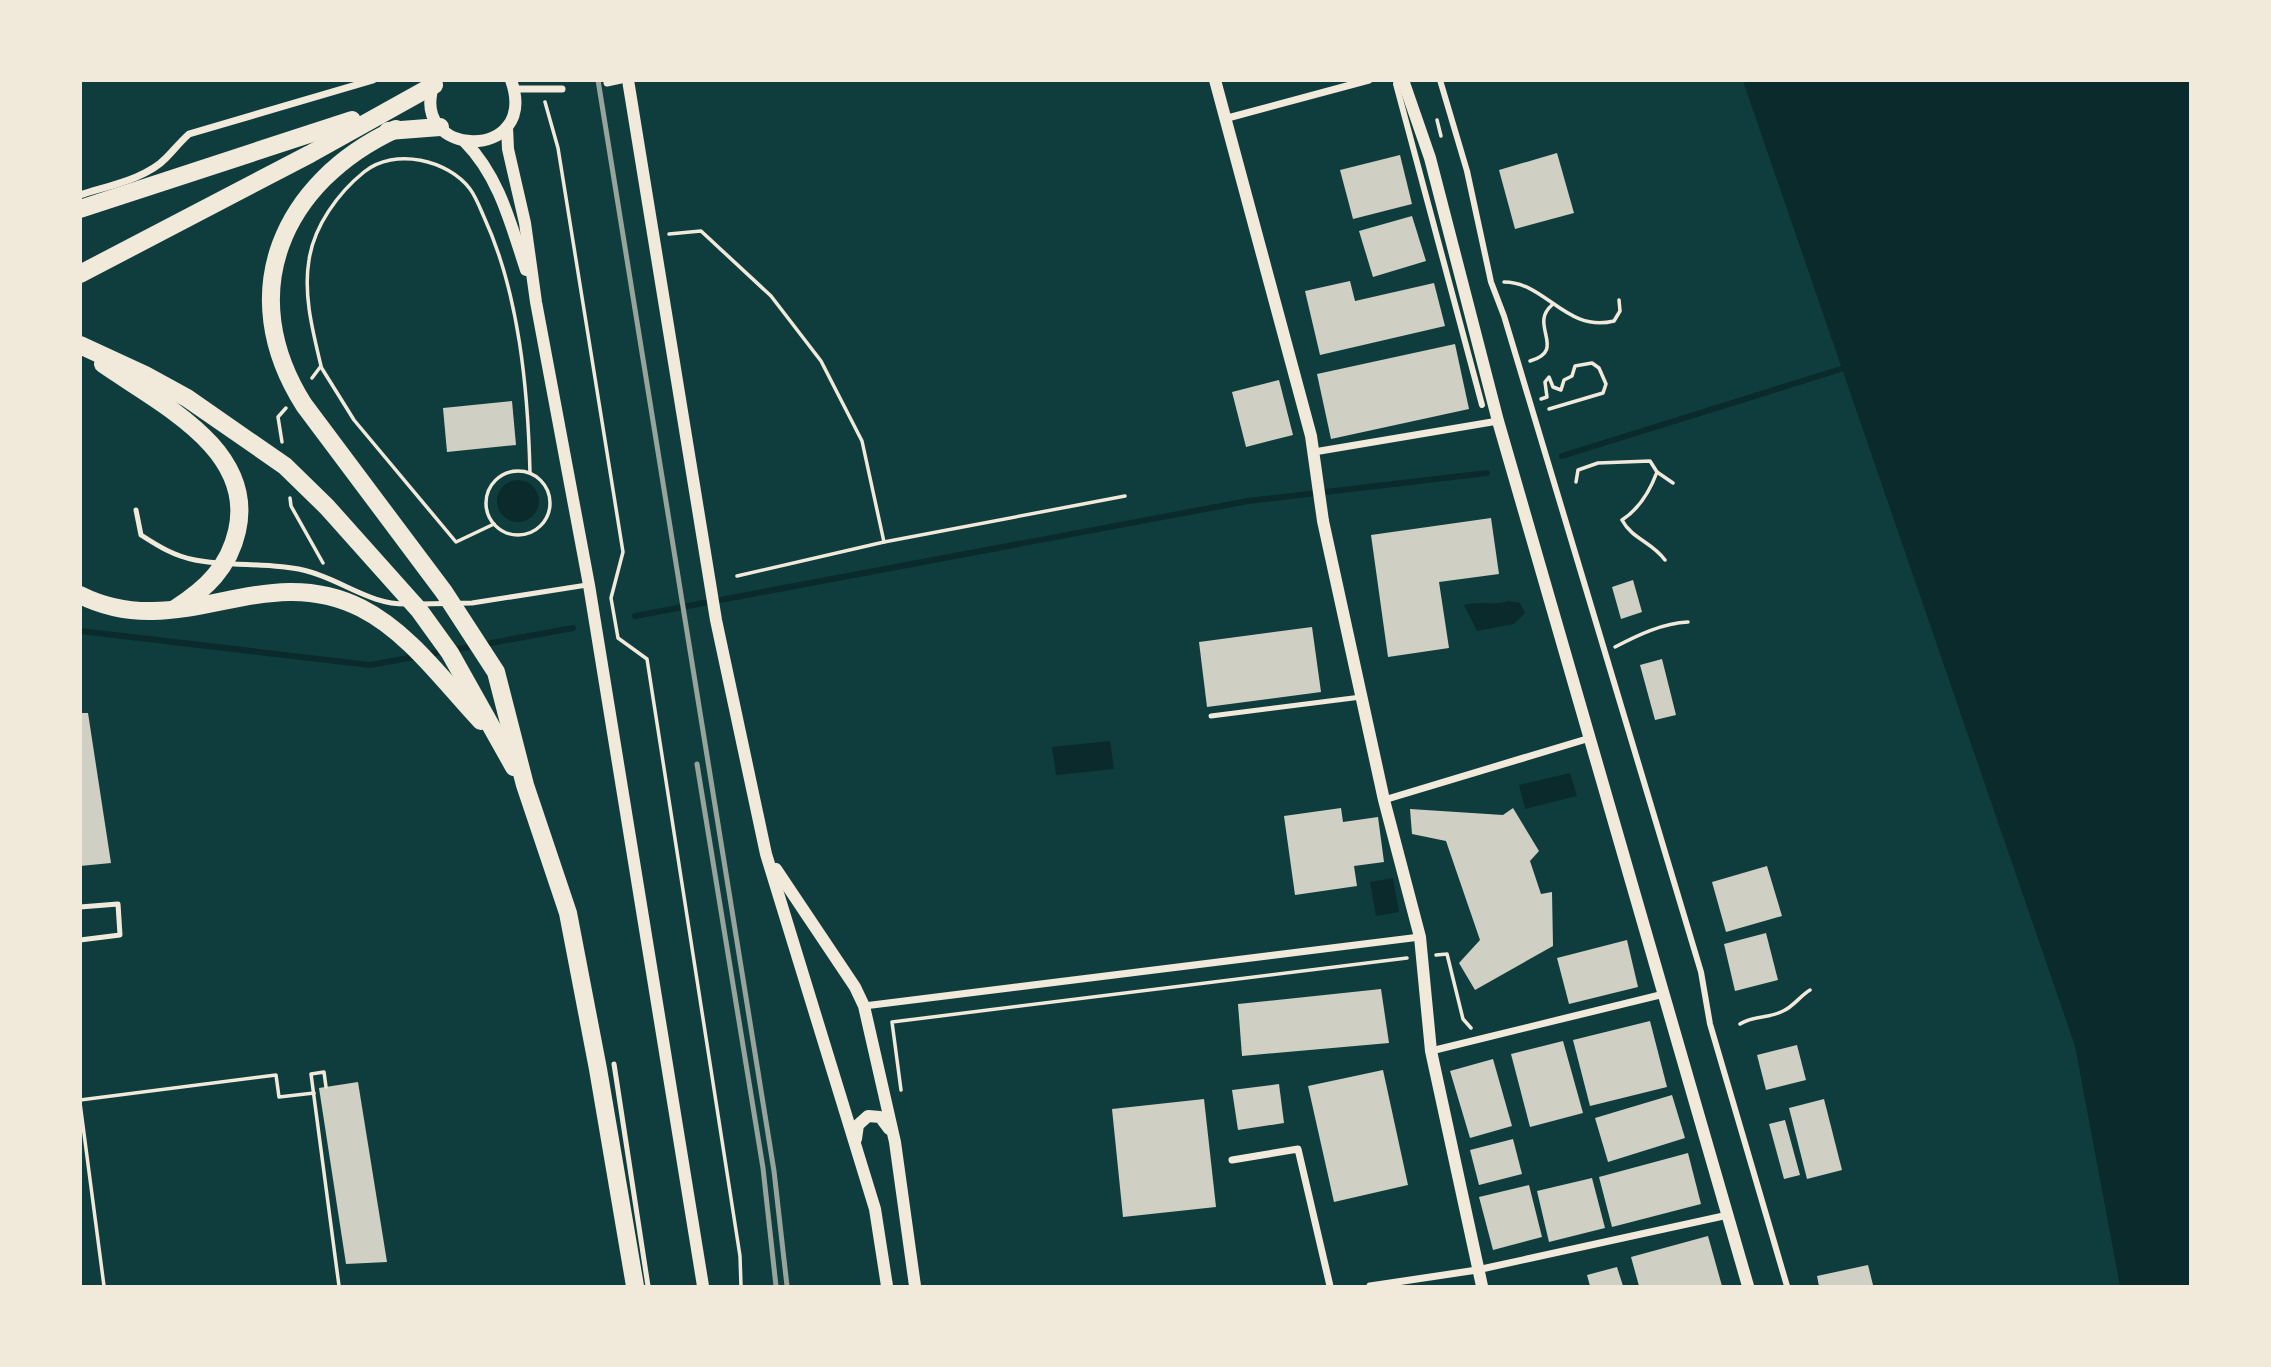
<svg xmlns="http://www.w3.org/2000/svg" width="2271" height="1367" font-family="'Times New Roman',serif">
<rect width="100%" height="100%" fill="#0f3d3e"/>
<!-- water -->
<g fill="#0a2a2b">
<path d="M1743 81H2190V1286H2120L2075 1046Z"/>
<circle cx="518" cy="501" r="21"/>
<path d="M1509 601 1520 603 1525 613 1514 624 1477 631 1464 605C1480 601 1493 606 1509 601Z"/>
<path d="M1110 741 1114 769 1056 775 1052 747Z"/>
<path d="M1570 773 1577 796 1525 809 1519 785Z"/>
<path d="M1393 878 1399 912 1376 916 1370 882Z"/>
</g>
<g fill="none" stroke-linecap="round" stroke-linejoin="round">
<!-- stream -->
<g stroke="#0a2a2b" stroke-width="6">
<path d="M1562 456 1841 369"/>
<path d="M635 616 1248 501 1487 473"/>
<path d="M80 631 370 665 573 628"/>
</g>
</g>
<!-- building -->
<g fill="#cfcfc3">
<path d="M1557 153 1574 213 1515 229 1499 170Z"/>
<path d="M1400 155 1412 204 1353 219 1340 170Z"/>
<path d="M1412 216 1426 261 1373 277 1359 231Z"/>
<path d="M1350 281 1355 301 1434 283 1445 326 1320 355 1305 291Z"/>
<path d="M1455 344 1469 409 1331 439 1317 374Z"/>
<path d="M1279 380 1293 435 1246 447 1232 392Z"/>
<path d="M512 401 516 445 447 452 443 408Z"/>
<path d="M1491 518 1499 574 1439 582 1449 648 1388 657 1371 535Z"/>
<path d="M1633 580 1642 612 1621 619 1612 587Z"/>
<path d="M1312 627 1321 692 1207 707 1199 642Z"/>
<path d="M1662 659 1676 715 1655 720 1640 665Z"/>
<path d="M80 713H88L111 863 80 866Z"/>
<path d="M1341 808 1343 822 1378 817 1384 862 1354 866 1357 886 1295 895 1284 816Z"/>
<path d="M1513 808 1539 851 1530 861 1541 894 1552 892 1553 946 1475 990 1459 963 1480 940 1446 841 1412 834 1410 809 1503 815Z"/>
<path d="M1767 866 1782 916 1726 932 1712 882Z"/>
<path d="M1766 933 1778 980 1735 991 1724 944Z"/>
<path d="M1627 940 1638 987 1569 1004 1557 958Z"/>
<path d="M1381 989 1389 1043 1242 1056 1238 1004Z"/>
<path d="M1650 1021 1667 1087 1590 1106 1573 1040Z"/>
<path d="M1563 1041 1583 1113 1530 1127 1511 1054Z"/>
<path d="M1797 1045 1806 1080 1766 1090 1757 1055Z"/>
<path d="M1493 1059 1512 1126 1470 1138 1450 1071Z"/>
<path d="M1383 1070 1408 1185 1334 1202 1308 1086Z"/>
<path d="M358 1082 387 1262 346 1264 319 1088Z"/>
<path d="M1279 1084 1284 1123 1238 1130 1232 1090Z"/>
<path d="M1672 1095 1685 1138 1608 1162 1595 1118Z"/>
<path d="M1204 1099 1216 1207 1123 1217 1112 1109Z"/>
<path d="M1824 1099 1842 1170 1807 1179 1789 1108Z"/>
<path d="M1785 1120 1800 1175 1784 1179 1769 1124Z"/>
<path d="M1513 1139 1522 1174 1479 1185 1470 1150Z"/>
<path d="M1688 1153 1701 1204 1612 1227 1599 1177Z"/>
<path d="M1592 1178 1605 1228 1549 1242 1537 1191Z"/>
<path d="M1529 1185 1542 1237 1493 1250 1479 1197Z"/>
<path d="M1708 1236 1722 1286H1639L1631 1257Z"/>
<path d="M1868 1265 1873 1285 1819 1286 1817 1276Z"/>
<path d="M1617 1267 1623 1286H1590L1587 1275Z"/>
</g>
<g fill="none" stroke-linecap="round" stroke-linejoin="round">
<!-- path -->
<g stroke="#f1e9da" stroke-width="3.5">
<path d="M545 102 558 148 623 552 611 598 618 638 647 659 740 1256 741 1286"/>
<path d="M1437 120 1441 136"/>
<path d="M669 234 701 231 771 296 821 361 862 441 884 542 737 576"/>
<path d="M1504 282C1546 282 1566 333 1614 321L1620 311 1619 300"/>
<path d="M1530 361C1568 350 1528 325 1552 305"/>
<path d="M321 367 354 420 456 542 494 524"/>
<path d="M312 378 321 366C313 332 303 295 309 260 314 226 338 193 364 172 395 147 448 160 470 189 476 197 480 208 484 217 519 293 528 389 530 473"/>
<path d="M1541 399 1547 397 1545 382 1549 377 1553 387 1561 390 1564 380 1572 376 1575 366 1592 363 1599 368 1606 384 1603 393 1549 409"/>
<path d="M282 442 278 417 286 408"/>
<circle cx="518" cy="503" r="32"/>
<path d="M1576 482 1578 470 1598 463 1650 461 1657 472"/>
<path d="M290 498 291 506 323 563"/>
<path d="M884 542 1125 496"/>
<path d="M1665 560C1652 542 1632 539 1622 520 1639 509 1650 491 1657 472L1673 483"/>
<path d="M1615 647C1638 635 1663 623 1688 622"/>
<path d="M1436 955 1447 954 1463 1019 1471 1028"/>
<path d="M1740 1024C1754 1015 1768 1019 1783 1011 1793 1007 1800 996 1810 990"/>
<path d="M326 1087 324 1072 311 1074 339 1286"/>
<path d="M901 1090 892 1022 1407 958"/>
<path d="M80 1100 276 1075 279 1097 314 1093"/>
<path d="M80 1103 104 1286"/>
</g>
<!-- service -->
<g stroke="#f1e9da" stroke-width="5">
<path d="M136 510 141 535C158 546 174 556 195 560 230 567 267 562 303 570 340 578 369 606 410 604"/>
<path d="M420 604 472 603 587 585"/>
<path d="M1211 716 1361 697"/>
<path d="M80 907 118 904 120 935 80 940"/>
<path d="M614 1064 648 1286"/>
</g>
<!-- pedestrian -->
<g stroke="#f1e9da" stroke-width="6">
<path d="M1440 80 1467 171 1491 282 1504 316 1701 972 1710 1024 1787 1286"/>
<path d="M1396 84 1482 405"/>
</g>
<!-- minor -->
<g stroke="#f1e9da" stroke-width="7">
<path d="M607 83 621 80"/>
<path d="M514 89H562"/>
<path d="M1224 119 1369 80"/>
<path d="M80 195C107 186 146 179 166 158 174 150 180 142 189 134L373 80"/>
<path d="M1314 452 1498 421"/>
<path d="M1384 800 1590 738"/>
<path d="M864 1006 1420 937"/>
<path d="M1431 1051 1664 994"/>
<path d="M1232 1160 1298 1149 1330 1286"/>
<path d="M1370 1286 1477 1270 1728 1215"/>
</g>
<!-- tertiary -->
<g stroke="#f1e9da" stroke-width="12">
<path d="M628 80 716 620 766 854 875 1209 887 1286"/>
<path d="M1215 80 1311 436 1323 521 1384 800 1420 937 1431 1051 1482 1286"/>
<path d="M1403 80 1430 158 1498 421 1748 1286"/>
<path d="M435 81C404 159 541 164 511 80"/>
<path d="M507 127 508 149 525 223 536 302 589 585 703 1286"/>
<path d="M465 142C499 176 511 225 526 270"/>
<path d="M776 869 855 987 864 1006 895 1142 915 1286"/>
<path d="M856 1139 858 1125 868 1116 880 1117 889 1129"/>
</g>
<!-- trunk -->
<g stroke="#f1e9da" stroke-width="18">
<path d="M396 129C282 182 233 293 304 405L444 592 496 672 525 785 568 913 598 1069 635 1286"/>
<path d="M388 131 440 127"/>
<path d="M80 209 352 120"/>
<path d="M80 274 310 154 434 85"/>
<path d="M80 345 145 375 187 398 285 466 327 507 419 610 450 653 514 767"/>
<path d="M103 364C160 404 256 449 237 531 229 567 206 589 176 608"/>
<path d="M80 595C180 645 262 558 361 608 410 633 444 682 481 721"/>
</g>
<!-- rail -->
<g stroke="#97a49c" stroke-width="5">
<path d="M598 80 774 1171 787 1286"/>
<path d="M697 764 763 1168 776 1286"/>
</g>
</g>
<!-- border -->
<rect width="2271" height="1367" fill="none" stroke="#f1e9da" stroke-width="164"/>
</svg>
